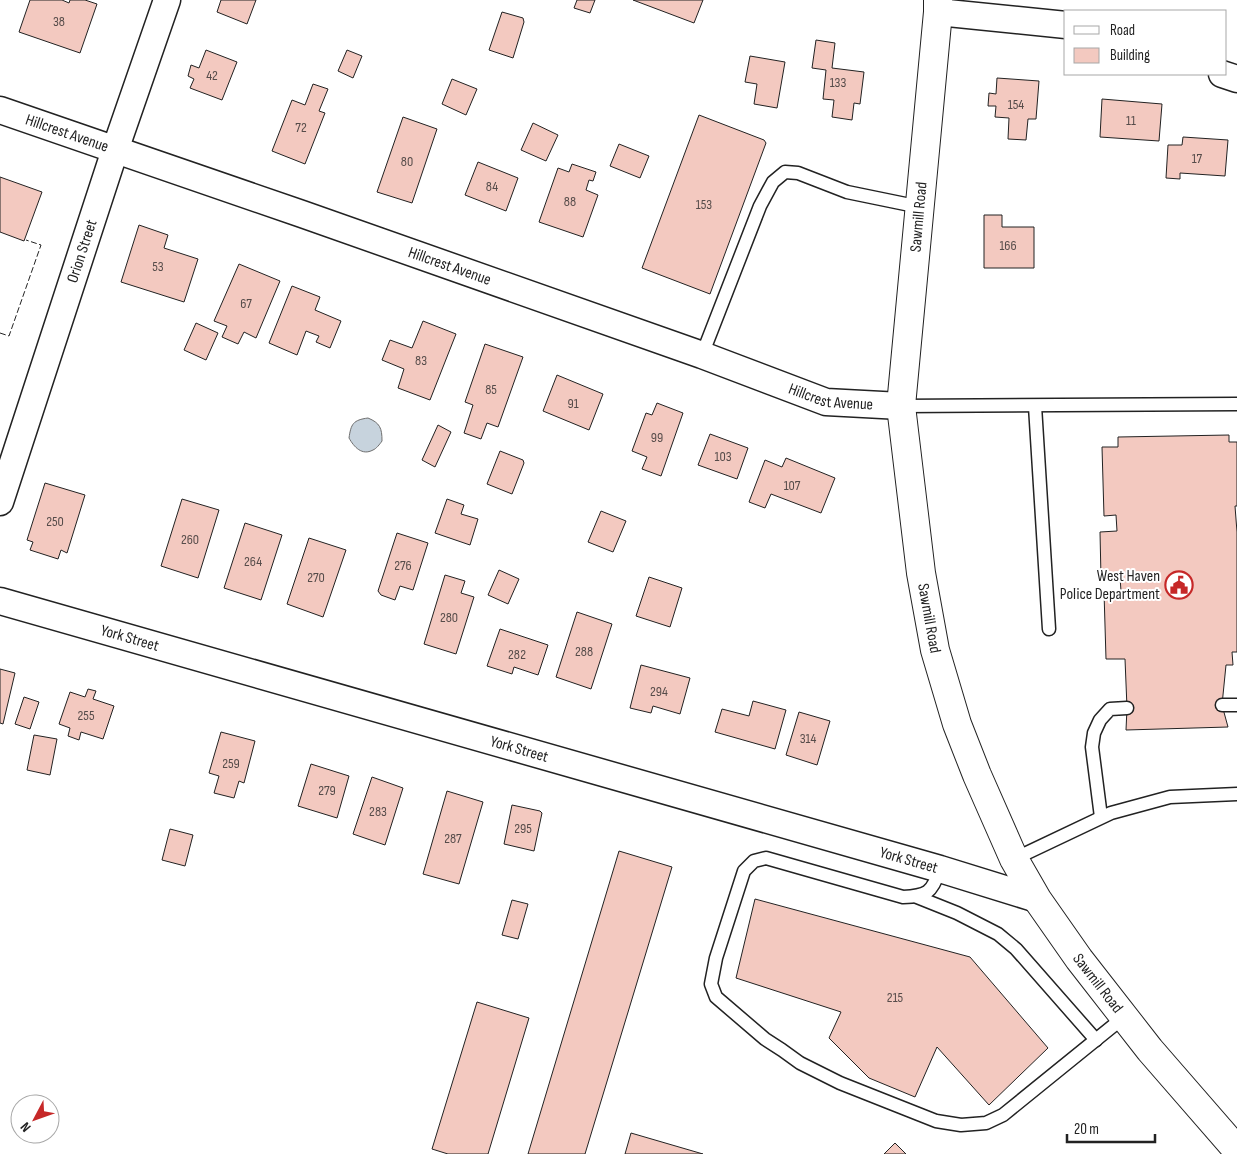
<svg xmlns="http://www.w3.org/2000/svg" width="1237" height="1154" font-family="'Sofia Sans Condensed',sans-serif">
<rect width="100%" height="100%" fill="#fff"/>
<!-- water -->
<path fill="#c7d3dd" stroke="#6f6f6f" d="M368 418C380 423 382 428 382 441 380 444 376 449 373 450 362 456 354 447 349 438 351 424 353 420 368 418Z"/>
<!-- building -->
<g fill="#f3c9c0" stroke="#222">
<path d="M30 0H62L69 3 70 0H85L97 4 80 53 19 32Z"/>
<path d="M221 0H256L247 24 217 12Z"/>
<path d="M577 0H595L590 13 574 8Z"/>
<path d="M633 0H703L694 23Z"/>
<path d="M502 12 523 18 524 22 513 58 489 50Z"/>
<path d="M816 40 835 43 832 68 864 72 860 104 854 103 852 120 832 117 834 100 823 99 826 70 812 68Z"/>
<path d="M206 50 237 62 222 100 190 88 194 79 188 76 191 65 199 68Z"/>
<path d="M347 50 362 56 353 78 338 71Z"/>
<path d="M750 56 785 62 777 108 754 104 757 84 745 82Z"/>
<path d="M997 78 1039 81 1036 119H1028L1026 140 1008 139 1009 118 995 117 996 106H988L989 93 996 94Z"/>
<path d="M452 79 477 89 466 115 442 104Z"/>
<path d="M313 84 328 89 319 111 325 113 305 164 272 151 292 100 305 105Z"/>
<path d="M1102 99 1162 104 1159 141 1100 137Z"/>
<path d="M699 115 764 140 766 143 710 294 642 268Z"/>
<path d="M403 117 437 129 412 203 377 192Z"/>
<path d="M533 123 558 135 546 161 521 150Z"/>
<path d="M1183 137 1228 140 1225 176 1180 173V179L1166 178 1168 145H1182Z"/>
<path d="M619 144 649 156 640 178 610 166Z"/>
<path d="M478 162 518 178 506 211 465 195Z"/>
<path d="M572 164 596 172 593 181 589 180 586 190 598 195 583 237 539 222 558 168 569 172Z"/>
<path d="M0 177 42 192 24 241 0 232Z"/>
<path d="M984 215H1002V227H1034V268H984Z"/>
<path d="M139 225 168 235 164 248 198 259 184 302 121 282Z"/>
<path d="M239 264 280 281 256 338 244 332 238 344 222 337 227 326 214 321Z"/>
<path d="M292 286 320 297 315 310 341 321 330 348 316 342 319 336 306 331 297 355 269 343Z"/>
<path d="M423 321 456 334 430 400 398 388 404 369 382 360 390 340 412 348Z"/>
<path d="M196 323 218 333 206 360 184 350Z"/>
<path d="M485 344 523 357 498 427 487 423 481 439 464 433 473 405 465 402Z"/>
<path d="M557 375 603 394 589 430 543 411Z"/>
<path d="M657 403 683 413 661 476 642 469 647 457 632 451 646 413 652 415Z"/>
<path d="M438 425 451 432 435 467 422 460Z"/>
<path d="M710 434 748 448 737 479 698 465Z"/>
<path d="M1229 435V442H1237V506H1235L1237 532V652H1232L1233 665H1226L1222 705 1228 727 1126 730 1127 708 1125 659H1106L1104 592 1121 591 1120 577 1101 578 1100 532 1117 531 1116 515 1104 516 1102 447H1118V437Z"/>
<path d="M500 451 523 460 524 463 512 494 487 484Z"/>
<path d="M786 458 835 478 821 513 771 494 765 508 749 502 765 460 782 467Z"/>
<path d="M45 483 85 495 67 553 61 550 58 559 30 550 33 542 27 540Z"/>
<path d="M182 499 219 510 198 578 161 566Z"/>
<path d="M447 499 464 505 461 514 478 519 470 545 435 533Z"/>
<path d="M601 511 626 521 613 552 588 542Z"/>
<path d="M245 523 282 535 261 600 224 588Z"/>
<path d="M397 533 428 543 413 590 400 586 395 600 381 595 378 591Z"/>
<path d="M309 538 346 550 323 617 287 604Z"/>
<path d="M499 570 519 579 508 604 488 595Z"/>
<path d="M445 575 465 581 461 593 474 597 456 654 424 644Z"/>
<path d="M649 577 682 588 670 627 636 616Z"/>
<path d="M577 612 612 624 591 689 556 677Z"/>
<path d="M500 629 548 645 538 675 514 667 512 674 487 666Z"/>
<path d="M641 665 690 678 680 714 653 706 651 713 630 708Z"/>
<path d="M0 669 15 673 3 724 0 723Z"/>
<path d="M88 689 96 691 93 699 114 706 103 739 81 732 79 740 68 736 70 728 59 724 70 692 85 697Z"/>
<path d="M24 697 39 702 30 729 15 724Z"/>
<path d="M753 701 786 710 775 749 715 732 722 709 749 716Z"/>
<path d="M799 712 830 721 817 765 786 755Z"/>
<path d="M221 732 255 741 244 783 239 781 234 798 214 793 219 776 209 773Z"/>
<path d="M34 735 57 739 50 775 27 770Z"/>
<path d="M311 764 349 776 337 818 298 806Z"/>
<path d="M372 777 403 788 385 845 353 834Z"/>
<path d="M447 791 483 802 459 884 423 874Z"/>
<path d="M512 805 540 811 542 813 534 851 504 844Z"/>
<path d="M170 829 193 835 185 866 162 860Z"/>
<path d="M619 851 672 867 585 1154H528Z"/>
<path d="M755 899 970 957 1048 1048 989 1105 937 1047 915 1097 869 1078 829 1038 841 1012 736 978Z"/>
<path d="M512 900 528 904 518 939 502 935Z"/>
<path d="M477 1002 529 1018 488 1154H448L432 1149Z"/>
<path d="M631 1133 703 1154H625Z"/>
<path d="M895 1143 906 1154H884Z"/>
</g>
<g fill="none" stroke-linecap="round" stroke-linejoin="round">
<!-- service casing -->
<g stroke="#222" stroke-width="15">
<g id="service">
<path d="M702 355 760 206 773 182 785 172 798 173 847 192 920 207"/>
<path d="M901 406 1237 404"/>
<path d="M1035 406 1049 629"/>
<path d="M1222 705H1237"/>
<path d="M1101 817 1092 747 1094 733 1100 720 1110 709 1127 708"/>
<path d="M1014 859 1111 813 1170 797 1237 794"/>
<path d="M940 869C932 893 927 896 903 897L766 858 754 861 744 871 716 958 711 984 716 997 765 1039 782 1050 800 1063 840 1083 936 1121 961 1125 986 1123 1003 1115 1124 1017"/>
<path d="M917 897 957 913 998 934 1016 949 1096 1040"/>
</g>
</g>
<!-- minor casing -->
<g stroke="#222" stroke-width="29">
<g id="minor">
<path d="M938 12 1066 25"/>
<path d="M1222 74 1237 79"/>
<path id="s1" d="M0 110 302 214 702 355 826 402 901 406"/>
<path id="s2" d="M0 502 115 150 167 0"/>
<path id="s3" d="M0 601 940 869 1037 899"/>
</g>
</g>
<!-- secondary casing -->
<g stroke="#222" stroke-width="30">
<g id="secondary">
<path id="s4" d="M938 0V12L901 406 921 573 935 650 957 724 977 775 1014 859 1037 899 1079 959 1150 1050 1237 1150"/>
</g>
</g>
<!-- service -->
<use href="#service" stroke="#fff" stroke-width="12"/>
<!-- minor -->
<use href="#minor" stroke="#fff" stroke-width="26"/>
<!-- secondary -->
<use href="#secondary" stroke="#fff" stroke-width="28"/>
<!-- fence -->
<path stroke="#222" stroke-width="1" stroke-dasharray="6 2.5" stroke-linecap="butt" d="M0 333 9 336 41 245 26 240"/>
</g>
<!-- icons -->
<defs>
<g id="civic-ring" transform="scale(1.4375)"><circle r="9.5" fill="#fff" stroke="#c62828" stroke-width="1.5"/><path d="M-.6-6.5H3V-4.5H.6V-3L4-1V1h2V6H-6V1h2V-1L-.6-3ZM-1.2 2.5V6h2.4V2.5Z" fill="#c62828"/></g>
</defs>
<g fill-rule="evenodd">
<use href="#civic-ring" x="1179" y="585"/>
</g>
<g text-anchor="middle" dominant-baseline="central" stroke-width="4" stroke-linejoin="round" paint-order="stroke">
<!-- number labels -->
<g font-size="14" fill="#564c4a">
<text x="59" y="21">38</text>
<text x="212" y="75">42</text>
<text x="838" y="82">133</text>
<text x="1016" y="104">154</text>
<text x="1131" y="120">11</text>
<text x="301" y="127">72</text>
<text x="1197" y="158">17</text>
<text x="407" y="161">80</text>
<text x="492" y="186">84</text>
<text x="570" y="201">88</text>
<text x="704" y="204">153</text>
<text x="1008" y="245">166</text>
<text x="158" y="266">53</text>
<text x="246" y="303">67</text>
<text x="421" y="360">83</text>
<text x="491" y="389">85</text>
<text x="573" y="403">91</text>
<text x="657" y="437">99</text>
<text x="723" y="456">103</text>
<text x="792" y="485">107</text>
<text x="55" y="521">250</text>
<text x="190" y="539">260</text>
<text x="253" y="561">264</text>
<text x="403" y="565">276</text>
<text x="316" y="577">270</text>
<text x="449" y="617">280</text>
<text x="584" y="651">288</text>
<text x="517" y="654">282</text>
<text x="659" y="691">294</text>
<text x="86" y="715">255</text>
<text x="808" y="738">314</text>
<text x="231" y="763">259</text>
<text x="327" y="790">279</text>
<text x="378" y="811">283</text>
<text x="523" y="828">295</text>
<text x="453" y="838">287</text>
<text x="895" y="997">215</text>
</g>
<!-- street labels -->
<g font-size="16" fill="#222" stroke="#fff">
<text stroke="none"><textPath href="#s1" startOffset="71">Hillcrest Avenue</textPath></text>
<text transform="translate(919 217) rotate(-85)">Sawmill Road</text>
<text stroke="none"><textPath href="#s2" startOffset="264">Orion Street</textPath></text>
<text stroke="none"><textPath href="#s1" startOffset="476">Hillcrest Avenue</textPath></text>
<text stroke="none"><textPath href="#s1" startOffset="880">Hillcrest Avenue</textPath></text>
<text stroke="none"><textPath href="#s4" startOffset="622">Sawmill Road</textPath></text>
<text stroke="none"><textPath href="#s3" startOffset="135">York Street</textPath></text>
<text stroke="none"><textPath href="#s3" startOffset="540">York Street</textPath></text>
<text stroke="none"><textPath href="#s3" startOffset="945">York Street</textPath></text>
<text stroke="none"><textPath href="#s4" startOffset="1028">Sawmill Road</textPath></text>
</g>
<!-- poi labels -->
<g font-size="16" fill="#222" stroke="#fff" text-anchor="end">
<text x="1160" y="576">West Haven<tspan x="1160" dy="18">Police Department</tspan></text>
</g>
</g>
<!-- legend -->
<rect x="1064" y="10" width="162" height="65" fill="#ffffff" stroke="#a7a7a7"/>
<rect x="1074" y="26" width="25" height="8" fill="#ffffff" stroke="#a7a7a7"/>
<text x="1110" y="35" font-size="15" fill="#222222">Road</text>
<rect x="1074" y="48" width="25" height="15" fill="#f3c9c0" stroke="#a7a7a7"/>
<text x="1110" y="60" font-size="15" fill="#222222">Building</text>
<!-- north arrow -->
<g transform="translate(35 1119) rotate(229)"><circle r="24" fill="#ffffff" stroke="#a7a7a7"/>
<path d="M0-4L9 19L0 12L-9 19Z" fill="#c62828"/>
<text y="-8" font-size="14" font-weight="bold" text-anchor="middle" fill="#222222">N</text>
</g>
<!-- scale -->
<path d="M1067 1134v8h88v-8" fill="none" stroke="#222222" stroke-width="2.5"/>
<text x="1074" y="1134" font-size="15" fill="#222222" stroke="#ffffff" stroke-width="4" paint-order="stroke">20 m</text>
</svg>
